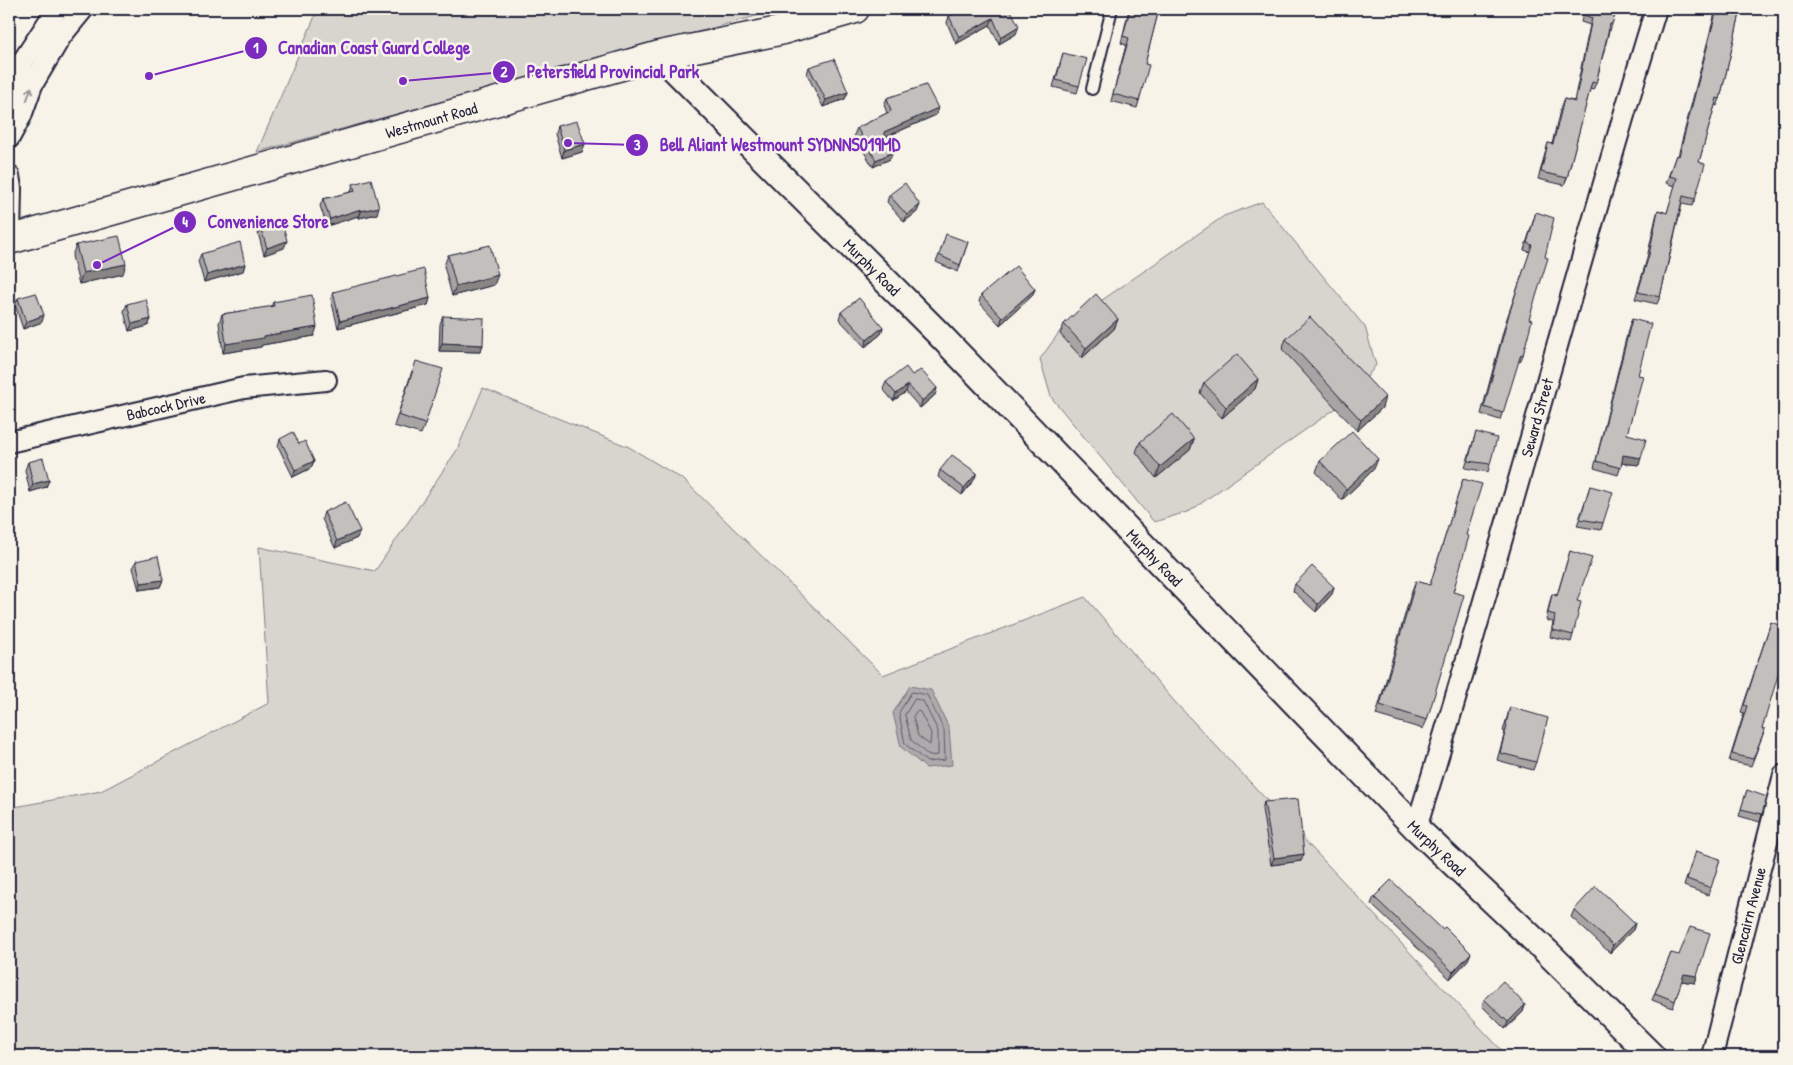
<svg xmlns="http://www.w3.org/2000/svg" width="1793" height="1065" font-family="'Patrick Hand',sans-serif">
<rect width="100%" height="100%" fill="#f7f3e8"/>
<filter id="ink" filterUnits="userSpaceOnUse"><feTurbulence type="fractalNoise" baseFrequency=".02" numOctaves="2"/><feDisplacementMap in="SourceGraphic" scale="10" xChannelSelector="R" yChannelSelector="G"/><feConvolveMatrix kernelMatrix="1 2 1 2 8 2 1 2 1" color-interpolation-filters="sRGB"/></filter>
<g filter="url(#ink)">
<!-- green -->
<g fill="#d8d5cf" stroke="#7d7c85">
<path d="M318 9H782L257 152Z"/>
<path d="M1262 202 1365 327 1376 365 1352 397 1190 511 1154 522 1051 397 1040 359 1063 327 1224 216Z"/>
<path d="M483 388 629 447 684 480 883 675 1085 597 1174 701 1507 1056H9V808L101 791 269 703 259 547 375 571 457 450Z"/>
</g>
<!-- water -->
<path fill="#aeabad" stroke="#76747f" d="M910 686 931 690 949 728 952 765 926 768 901 747 893 713Z"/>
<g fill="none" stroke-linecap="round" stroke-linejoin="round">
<!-- shore -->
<g stroke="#5a5969" stroke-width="1">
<path d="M912 692 927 695 944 730 945 760 927 762 905 744 899 713Z"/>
<path d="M915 699 923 701 938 731V755L929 756 911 740 905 715Z"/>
<path d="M917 711 920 712 931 733 930 745 918 736 913 717Z"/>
</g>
<!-- service casing -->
<g stroke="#22223b" stroke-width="14">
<path id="service" d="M1092 89 1112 9"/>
</g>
<!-- minor casing -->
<g stroke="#22223b" stroke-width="24">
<g id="minor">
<path d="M9 102 23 61 57 9"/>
<path d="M9 138 21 116 32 85 61 36 83 9"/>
<path d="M9 176 11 188 10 239"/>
<path id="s1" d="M9 442 244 388 326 380"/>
<path id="s2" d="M1416 828C1501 556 1572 281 1656 9"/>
<path id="s3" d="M1712 1056 1784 775"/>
</g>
</g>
<!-- tertiary casing -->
<g stroke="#22223b" stroke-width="29">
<g id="tertiary">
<path id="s4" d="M660 55 937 332 1416 828 1547 952 1652 1056"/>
</g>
</g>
<!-- secondary casing -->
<g stroke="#22223b" stroke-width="31">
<g id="secondary">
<path id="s5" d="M9 240 660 55 779 31 855 9"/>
</g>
</g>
<!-- service -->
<use href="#service" stroke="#f7f3e8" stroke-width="10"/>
<!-- minor -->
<use href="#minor" stroke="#f7f3e8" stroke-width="20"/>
<!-- tertiary -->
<use href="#tertiary" stroke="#f7f3e8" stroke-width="25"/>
<!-- secondary -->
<use href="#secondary" stroke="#f7f3e8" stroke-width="28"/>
</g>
<!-- wall -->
<g fill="#a7a4a3" stroke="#22223b">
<path d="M1010 9 1016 34 999 44 990 25 956 44 947 23 949 16 970 12Z"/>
<path d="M1129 9H1159L1145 64 1139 101 1137 108 1111 101 1126 45 1121 43Z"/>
<path d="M1584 9H1617L1612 24 1610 31H1609L1596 83 1593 90 1590 89 1567 178 1564 185 1538 179 1548 143 1552 144 1561 106 1564 99 1574 101 1590 25 1581 22Z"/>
<path d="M1716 9H1741L1720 99 1717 106 1715 105 1699 162 1695 199 1692 206 1682 204 1660 297 1657 304 1635 299 1646 262 1656 217 1658 210 1667 213 1675 186 1666 183 1676 155 1678 156Z"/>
<path d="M1063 53 1079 86 1077 93 1053 87Z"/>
<path d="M809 67 848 92 845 99 823 107 807 74Z"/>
<path d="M887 98 936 115 886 137 893 152 890 159 873 167 854 135 857 128 887 113 884 105Z"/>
<path d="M557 126 585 144 582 152 562 158 555 134Z"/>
<path d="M353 184 377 214 359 218 358 216 327 226 320 206 323 199 351 192Z"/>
<path d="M889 195 917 212 904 222 887 202Z"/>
<path d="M1536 212 1529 319 1523 355 1520 362 1518 361 1500 420 1481 414 1506 321 1530 252 1524 250Z"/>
<path d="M260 226 284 248 264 255 258 233Z"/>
<path d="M968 242 958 272 936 262 939 255Z"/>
<path d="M76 245 123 274 79 284 72 256Z"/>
<path d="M201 254 245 264 243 271 204 282 198 261Z"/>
<path d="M448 255 494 285 452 296 444 266Z"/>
<path d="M1035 289 1032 296 1000 325 979 302 981 295Z"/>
<path d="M333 292 430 298 428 305 338 328 331 299Z"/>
<path d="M18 298 42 322 23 329 15 305Z"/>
<path d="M273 302 314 336 262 345 261 347 223 353 219 323 222 314 271 307Z"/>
<path d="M127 304 151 319 148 326 129 331 124 311Z"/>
<path d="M841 312 883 327 881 334 865 347 839 319Z"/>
<path d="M443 316 483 345 480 352 439 351 440 324Z"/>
<path d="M1118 319 1114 329 1082 358 1060 334 1064 324Z"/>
<path d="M1632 319 1638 375 1627 434 1639 465 1622 463 1618 475 1594 468 1629 326Z"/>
<path d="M1286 339 1382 408 1357 431 1282 349Z"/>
<path d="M412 371 425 424 421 434 394 426Z"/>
<path d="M912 375 937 388 935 395 920 408 906 392 893 401 883 389 886 382Z"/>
<path d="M1258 379 1255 389 1222 418 1200 393 1204 383Z"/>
<path d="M1476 432 1490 464 1488 472 1465 468Z"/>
<path d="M280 439 299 444 314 461 311 468 293 477 278 446Z"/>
<path d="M1194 439 1190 450 1156 478 1136 452 1140 442Z"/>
<path d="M1320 461 1374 469 1342 500 1316 472Z"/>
<path d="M28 462 49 480 46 487 30 492 25 470Z"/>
<path d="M940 470 974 480 962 495 938 477Z"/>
<path d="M1463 479 1466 535 1453 592 1427 720 1423 729 1376 715 1412 590 1416 581 1430 585Z"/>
<path d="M1590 486 1603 523 1601 530 1577 526Z"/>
<path d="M324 512 357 538 335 548 322 519Z"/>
<path d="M1570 551 1577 601 1573 635 1571 642 1550 637 1553 622 1546 620 1550 601 1552 594 1557 595Z"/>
<path d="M136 561 163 580 160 587 139 590 133 568Z"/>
<path d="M1784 583V597L1781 596Z"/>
<path d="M1295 584 1334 587 1332 594 1316 612 1293 591Z"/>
<path d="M1771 622 1762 729H1765L1751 766 1729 761 1744 713 1741 712Z"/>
<path d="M1510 707 1536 762 1533 770 1497 760 1505 732 1503 731Z"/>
<path d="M1747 790 1762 814 1760 822 1739 816Z"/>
<path d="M1264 802 1304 854 1301 861 1271 865 1262 809Z"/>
<path d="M1693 858 1720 859 1708 895 1684 886Z"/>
<path d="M1374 897 1468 960 1450 979 1371 904Z"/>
<path d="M1574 910 1635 923 1633 930 1610 953 1571 917Z"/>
<path d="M1671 953 1697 976 1695 983 1681 981 1673 1008 1652 1000Z"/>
<path d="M1484 999 1525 1005 1523 1012 1505 1029 1482 1006Z"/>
<path d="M1784 1001V1027L1778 1025Z"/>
</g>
<!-- shaded-wall -->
<g fill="#888684" stroke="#22223b">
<path d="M1272 9H1309L1270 14Z"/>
<path d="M993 18 990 25 956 44 959 37Z"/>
<path d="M1019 26 1016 34 999 44 1001 37Z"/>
<path d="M848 92 845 99 823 107 826 100Z"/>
<path d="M938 108 936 115 881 139 884 132Z"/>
<path d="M585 144 582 152 562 158 564 150Z"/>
<path d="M893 152 890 159 873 167 876 160Z"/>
<path d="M920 205 917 212 904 222 907 215Z"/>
<path d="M379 207 377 214 359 218 361 211Z"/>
<path d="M361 209 358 216 327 226 330 219Z"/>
<path d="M287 241 284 248 264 255 267 248Z"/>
<path d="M126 264 123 274 79 284 83 273Z"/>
<path d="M245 264 243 271 204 282 207 275Z"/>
<path d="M498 275 494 285 452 296 456 286Z"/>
<path d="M1035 289 1032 296 1000 325 1002 318Z"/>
<path d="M430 298 428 305 338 328 340 321Z"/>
<path d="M44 315 42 322 23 329 26 322Z"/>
<path d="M151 319 148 326 129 331 132 324Z"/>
<path d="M1118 319 1114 329 1082 358 1086 348Z"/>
<path d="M317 327 314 336 262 345 261 347 223 353 226 344 264 336Z"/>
<path d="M883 327 881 334 865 347 867 340Z"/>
<path d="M442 343 483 345 480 352 439 351Z"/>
<path d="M1258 379 1255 389 1222 418 1226 407Z"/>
<path d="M908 385 906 392 893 401 896 394Z"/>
<path d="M937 388 935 395 920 408 922 401Z"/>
<path d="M1385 397 1382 408 1357 431 1361 420Z"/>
<path d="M1194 439 1190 450 1156 478 1160 467Z"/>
<path d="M1623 455 1641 458 1639 465 1621 463Z"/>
<path d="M1378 459 1374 469 1342 500 1346 489Z"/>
<path d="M314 461 311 468 293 477 295 470Z"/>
<path d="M977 473 974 480 962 495 964 488Z"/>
<path d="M49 480 46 487 30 492 33 484Z"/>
<path d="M360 531 357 538 335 548 337 541Z"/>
<path d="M163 580 160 587 139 590 141 583Z"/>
<path d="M1334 587 1332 594 1316 612 1318 604Z"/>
<path d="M1304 854 1301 861 1271 865 1274 858Z"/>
<path d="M1635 923 1633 930 1610 953 1613 945Z"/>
<path d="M1471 953 1468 960 1450 979 1453 972Z"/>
<path d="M1684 974 1697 976 1695 983 1681 981Z"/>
<path d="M1525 1005 1523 1012 1505 1029 1508 1022Z"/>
</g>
<!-- building -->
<g fill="#c2bfbd" stroke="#22223b">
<path d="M966 9H969L970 12 976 9H1010L1019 26 1001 37 993 18 959 37 949 16Z"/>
<path d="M1130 9H1159L1145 64 1149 65 1139 101 1113 94 1129 38 1123 36Z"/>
<path d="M1585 9H1617L1612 24H1610L1596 83 1592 82 1567 178 1541 172 1548 143 1553 144 1564 99 1575 102 1592 18 1584 15Z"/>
<path d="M1717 9H1741L1720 99 1717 98 1699 162 1705 164 1695 199 1683 196 1660 297 1638 292 1649 255 1658 210 1667 213 1677 178 1669 176 1676 155 1679 156Z"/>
<path d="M1063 53 1087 59 1079 86 1056 80Z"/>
<path d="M834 59 848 92 826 100 809 67Z"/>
<path d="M926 85 938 108 884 132 893 152 876 160 857 128 891 111 887 98Z"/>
<path d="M577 121 585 144 564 150 557 126Z"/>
<path d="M371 179 379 207 361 211V209L330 219 323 199 355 191 353 184Z"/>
<path d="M905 183 920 205 907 215 889 195Z"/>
<path d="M1536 212 1554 218 1545 257 1548 258 1529 319 1532 320 1523 355 1521 354 1503 413 1484 407 1509 314 1532 245 1527 243Z"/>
<path d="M282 221 287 241 267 248 260 226Z"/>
<path d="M946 234 968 242 960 265 939 255Z"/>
<path d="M119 236 126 264 83 273 76 245Z"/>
<path d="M240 242 245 264 207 275 201 254Z"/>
<path d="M490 245 498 275 456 286 448 255Z"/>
<path d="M1016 266 1035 289 1002 318 981 295Z"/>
<path d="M424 269 430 298 340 321 333 292Z"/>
<path d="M36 293 44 315 26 322 18 298Z"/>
<path d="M1096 294 1118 319 1086 348 1064 324Z"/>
<path d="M312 295 317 327 264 336V338L226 344 222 314 274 306 273 302Z"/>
<path d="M859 298 883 327 867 340 841 312Z"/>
<path d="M146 299 151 319 132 324 127 304Z"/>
<path d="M443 316 484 318 483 345 442 343Z"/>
<path d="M1310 317 1385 397 1361 420 1286 339Z"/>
<path d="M1632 319 1651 324 1638 375 1643 376 1627 434 1646 439 1641 458 1623 455 1621 468 1596 461Z"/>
<path d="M1237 354 1258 379 1226 407 1204 383Z"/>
<path d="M416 361 443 369 425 424 398 415Z"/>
<path d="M906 367 912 375 921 370 937 388 922 401 908 385 896 394 886 382Z"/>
<path d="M1173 414 1194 439 1160 467 1140 442Z"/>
<path d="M1352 431 1378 459 1346 489 1320 461Z"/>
<path d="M293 432 299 444 305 441 314 461 295 470 280 439Z"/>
<path d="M1476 432 1497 438 1490 464 1468 461Z"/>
<path d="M952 455 977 473 964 488 940 470Z"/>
<path d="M43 458 49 480 33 484 28 462Z"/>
<path d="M1463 479 1482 484 1466 535 1469 536 1453 592 1464 595 1427 720 1380 705 1416 581 1430 585Z"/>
<path d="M1590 486 1613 492 1603 523 1580 519Z"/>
<path d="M346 502 360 531 337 541 324 512Z"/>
<path d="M1570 551 1592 558 1577 601 1581 602 1573 635 1553 630 1555 615 1548 613 1552 594 1557 596Z"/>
<path d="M158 556 163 580 141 583 136 561Z"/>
<path d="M1312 566 1334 587 1318 604 1295 584Z"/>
<path d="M1771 622 1784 627V655L1762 729H1765L1753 759 1732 754 1747 706 1744 705Z"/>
<path d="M1510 707 1548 718 1536 762 1500 753 1507 725 1506 724Z"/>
<path d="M1747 790 1767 797 1762 814 1741 809Z"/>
<path d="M1298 799 1304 854 1274 858 1264 802Z"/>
<path d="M1696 851 1720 859 1711 888 1687 879Z"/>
<path d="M1391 880 1442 929 1445 927 1471 953 1453 972 1374 897Z"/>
<path d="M1596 886 1635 923 1613 945 1574 910Z"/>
<path d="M1690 927 1710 933 1697 976 1684 974 1675 1001 1655 993 1671 953 1679 955Z"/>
<path d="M1503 981 1525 1005 1508 1022 1484 999Z"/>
<path d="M1784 1003V1019L1780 1018Z"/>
</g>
<!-- one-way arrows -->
<defs><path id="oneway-shaft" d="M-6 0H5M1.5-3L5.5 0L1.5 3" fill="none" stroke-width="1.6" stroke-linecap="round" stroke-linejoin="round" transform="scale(1.25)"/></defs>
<use stroke="#97959a" href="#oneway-shaft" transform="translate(29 94) rotate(-71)"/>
</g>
<g text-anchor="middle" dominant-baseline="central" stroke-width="5" stroke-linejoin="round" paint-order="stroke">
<!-- street labels -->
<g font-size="16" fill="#22223b" stroke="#f7f3e8">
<text stroke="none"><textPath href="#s5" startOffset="439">Westmount Road</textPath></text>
<text stroke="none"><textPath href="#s4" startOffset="300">Murphy Road</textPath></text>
<text stroke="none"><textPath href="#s1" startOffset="161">Babcock Drive</textPath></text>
<text stroke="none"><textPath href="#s2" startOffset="428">Seward Street</textPath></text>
<text stroke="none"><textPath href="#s4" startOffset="705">Murphy Road</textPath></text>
<text stroke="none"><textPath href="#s4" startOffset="1110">Murphy Road</textPath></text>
<text stroke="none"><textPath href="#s3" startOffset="145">Glencairn Avenue</textPath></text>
</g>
</g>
<!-- callouts -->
<path fill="none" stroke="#7b2cbf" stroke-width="2" d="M149 76L256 48M403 81L504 72M568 143L637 145M97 265L185 222"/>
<g fill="#7b2cbf" stroke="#f7f3e8" stroke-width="2">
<circle cx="149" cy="76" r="5"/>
<circle cx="403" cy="81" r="5"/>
<circle cx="568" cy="143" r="5"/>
<circle cx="97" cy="265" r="5"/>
<circle cx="256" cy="48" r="12"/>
<circle cx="504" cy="72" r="12"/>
<circle cx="637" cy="145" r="12"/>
<circle cx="185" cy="222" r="12"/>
</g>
<g font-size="15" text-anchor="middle" font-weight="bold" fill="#fff">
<text x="256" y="53">1</text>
<text x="504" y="77">2</text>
<text x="637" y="150">3</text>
<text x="185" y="227">4</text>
</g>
<g font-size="18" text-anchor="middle" font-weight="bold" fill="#7b2cbf" stroke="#f7f3e8" stroke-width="5" stroke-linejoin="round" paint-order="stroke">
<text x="374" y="54">Canadian Coast Guard College</text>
<text x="613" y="78">Petersfield Provincial Park</text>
<text x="780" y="151">Bell Aliant Westmount SYDNNS019MD</text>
<text x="268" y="228">Convenience Store</text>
</g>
<!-- margin -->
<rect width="1793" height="1065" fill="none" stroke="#f7f3e8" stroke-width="30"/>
<rect x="15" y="15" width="1763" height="1035" fill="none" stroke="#22223b" stroke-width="2" filter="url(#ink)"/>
</svg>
